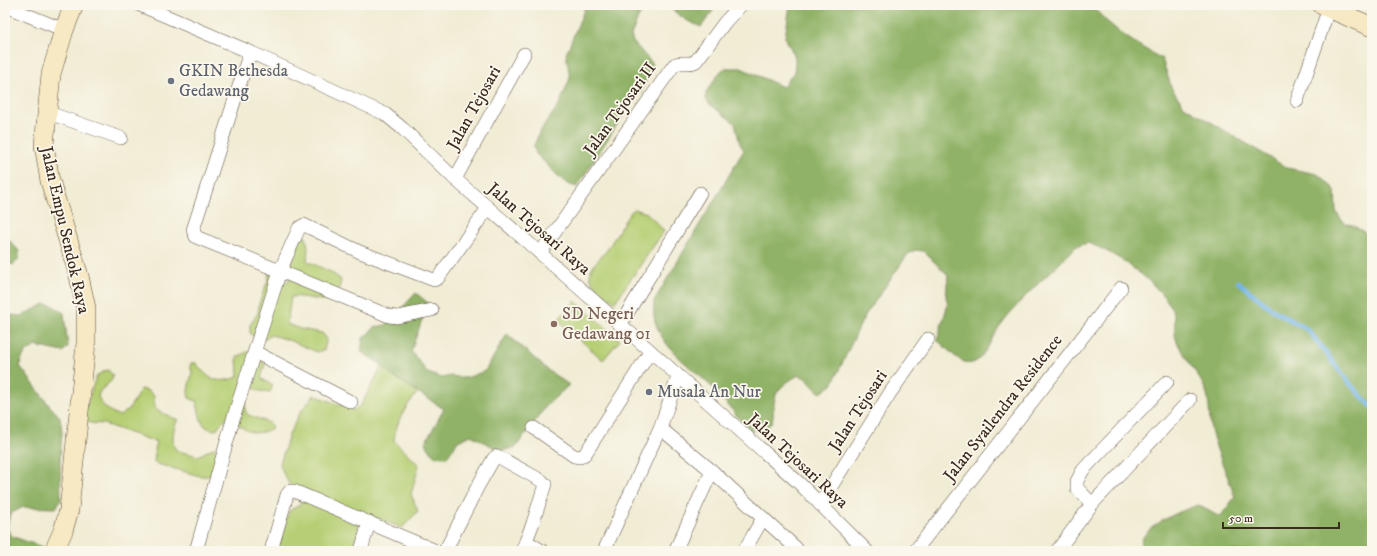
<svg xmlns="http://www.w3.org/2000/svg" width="1377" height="556" font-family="'IM FELL DW Pica',serif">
<rect width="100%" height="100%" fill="#fbf7ec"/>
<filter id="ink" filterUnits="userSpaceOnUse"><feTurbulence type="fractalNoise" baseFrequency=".025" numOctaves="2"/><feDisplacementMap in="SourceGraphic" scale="8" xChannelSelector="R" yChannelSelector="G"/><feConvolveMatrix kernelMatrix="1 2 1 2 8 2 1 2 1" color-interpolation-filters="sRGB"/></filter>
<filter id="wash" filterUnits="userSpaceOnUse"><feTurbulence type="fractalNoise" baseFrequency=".012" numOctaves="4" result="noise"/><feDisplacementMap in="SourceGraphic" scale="16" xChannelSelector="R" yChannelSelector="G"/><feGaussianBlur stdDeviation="0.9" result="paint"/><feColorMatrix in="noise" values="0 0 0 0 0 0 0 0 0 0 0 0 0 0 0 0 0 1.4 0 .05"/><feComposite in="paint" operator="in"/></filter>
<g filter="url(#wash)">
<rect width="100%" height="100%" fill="#f1ecd4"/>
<!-- green -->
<g fill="#b6cf74" stroke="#787c49">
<path d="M634 209 647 213 664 231 615 302C606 296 591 285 590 275 590 265 602 257 607 250 614 240 627 214 634 209Z"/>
<path d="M301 237H306L308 247 307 261 331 272 341 280 339 290 331 300C317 302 305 295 291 297L287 324 300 329 322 333 327 339 324 350 317 352 286 339 271 335 262 340 254 337 250 333V325L258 313 259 304 268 280 269 272 284 282 290 280 288 269Z"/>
<path d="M575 301 620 340 603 360 558 320Z"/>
<path d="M249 351 265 364 261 378 273 386 270 392 259 391 250 386 246 394 245 410 248 415 270 423 272 428C253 439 244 429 230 418L221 423 216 430C198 429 201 414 196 401L189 398C186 388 191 382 192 372L190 366 191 363H196C209 381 218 384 238 377L237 357Z"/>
<path d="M382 366 391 375 418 392C406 406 395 423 394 441L419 465 411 494 418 511 402 528 367 514 360 523 352 551H276L289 511 301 504 284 475 280 464 289 435 301 411 314 395 354 410 361 405Z"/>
<path d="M108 370 113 375 112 380 100 391 98 396C101 406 111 413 120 416L129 409 141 389 149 391 154 396V402L156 410 178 420C173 427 172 439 174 447L178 451 198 456 213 448 221 451 218 462 210 476H200L154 463 156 442 104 424 90 423 83 419C85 411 94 380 97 376 100 373 105 371 108 370Z"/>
</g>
<!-- forest -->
<g fill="#90b266" stroke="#666e42">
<path d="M586 5H717L701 27 686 20 667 6 649 5 639 16 631 35 633 42 653 64 641 91 631 103 577 187 570 185 558 176 536 154 534 146 539 133 560 103 570 78 566 54Z"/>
<path d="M790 5H1091C1113 30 1134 43 1162 59L1172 89 1184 106 1287 168 1317 174 1323 178 1335 190 1336 211 1340 218 1345 223 1352 225 1372 237V551H1140C1141 547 1141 542 1142 539 1152 522 1181 511 1198 505L1220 517 1235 497C1228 476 1218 455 1212 434 1208 419 1211 403 1205 389 1198 372 1181 354 1176 339 1173 330 1177 318 1172 309 1159 283 1115 252 1088 243L1077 246C1051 273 1021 297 999 327 993 336 983 361 972 363 960 365 946 347 937 340L948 304 946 297 948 275 923 251 915 250 908 254 864 317 832 385 821 393C812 388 809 378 799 375 791 379 779 387 776 395 769 417 782 428 749 431 738 417 726 402 714 389 689 364 648 341 654 301L744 150 740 144 735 123 710 105 706 99V92L720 72 726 68H741L783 87 794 72 795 65V57L785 37Z"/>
<path d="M5 236 19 251V258L14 264 5 265Z"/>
<path d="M416 293 428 303 411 351 428 373 442 378 451 376 466 378 485 371 507 334 549 371 569 385 547 405 516 447 501 451 471 435 458 441 447 457 434 456 425 443 444 409 391 375 379 363 361 352 363 338 375 327 386 325Z"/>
<path d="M45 304 52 305 64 313 68 347 63 352 36 346C27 351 21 355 20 366L49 405 60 417 62 432 60 462 61 499 56 508 23 507 10 514 7 528 11 536 48 549 47 551H9L10 547 5 545V314L21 316Z"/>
</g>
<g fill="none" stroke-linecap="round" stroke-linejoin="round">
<!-- stream -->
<path stroke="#75b6ea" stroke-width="4.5" d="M1238 282 1273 310 1308 330 1351 385 1372 407"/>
</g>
</g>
<g filter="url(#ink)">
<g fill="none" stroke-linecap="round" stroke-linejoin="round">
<!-- street casing -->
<g stroke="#564739" stroke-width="14">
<g id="street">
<path d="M140 5 250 52 385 114 403 129 455 179 540 253 798 482 867 551"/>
<path d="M5 6 64 30"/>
<path d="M250 52 193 230 196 237 280 271 299 228 304 225 360 252 434 280 438 278 488 208"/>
<path d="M1297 101 1330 5"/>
<path d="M46 112 121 138"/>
<path d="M455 179 524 54"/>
<path d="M540 253 674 65C681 60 689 66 696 61L725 22 741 5"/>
<path d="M620 325 700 193"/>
<path d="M255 352 351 402"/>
<path d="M534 428 574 456 580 457 585 454 650 352"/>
<path d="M660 428 712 471 763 518 744 551"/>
<path d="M820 504 890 393 928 339"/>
<path d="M1092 504 1190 400"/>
<path d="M763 518 796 548"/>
<path d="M196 551 234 416 280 271 389 316 397 317 432 310"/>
<path d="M271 551 287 495 290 491H294L436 551"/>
<path d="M361 551 369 522"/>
<path d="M445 551 478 486 494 458 497 456 542 481 545 484 533 523 526 541"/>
<path d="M522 551 526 541 542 551"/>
<path d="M604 551 660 428 678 377"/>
<path d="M675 551 712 471"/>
<path d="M915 551 1121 288"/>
<path d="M1057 551 1092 504 1077 488V481L1083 470 1167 382"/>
</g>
</g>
<!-- secondary casing -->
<g stroke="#564739" stroke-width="20">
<g id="secondary">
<path d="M1322 5 1372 27"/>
<path d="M54 551 63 531 69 510 86 343V308L79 276 50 181 44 145 51 74 64 30 74 5"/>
</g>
</g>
<!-- street -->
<use href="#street" stroke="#fff" stroke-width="13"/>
<!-- secondary -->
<use href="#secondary" stroke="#f7e9c3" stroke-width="19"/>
</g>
</g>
<!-- markers -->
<g fill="#6b7280" stroke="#fbf7ec" stroke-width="1.5">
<circle cx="171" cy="81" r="4"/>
<circle cx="649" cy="392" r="4"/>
</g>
<circle fill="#8d6e63" stroke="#fbf7ec" stroke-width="1.5" cx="554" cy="324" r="4"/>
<g text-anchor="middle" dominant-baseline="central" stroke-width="3.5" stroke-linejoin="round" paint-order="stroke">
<!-- worship labels -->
<g font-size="17" fill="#5b616d" stroke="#fbf7ec" text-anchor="start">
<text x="179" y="71">GKIN Bethesda<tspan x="179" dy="20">Gedawang</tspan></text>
<text x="657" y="392">Musala An Nur</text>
</g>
<!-- street labels -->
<g font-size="17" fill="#3b2a1e" stroke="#fbf7ec">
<text transform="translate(474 108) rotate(-61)">Jalan Tejosari</text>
<text transform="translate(620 109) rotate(-54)">Jalan Tejosari II</text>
<text transform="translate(539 229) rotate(41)">Jalan Tejosari Raya</text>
<text transform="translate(65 230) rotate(77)">Jalan Empu Sendok Raya</text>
<text transform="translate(1003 408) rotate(-52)">Jalan Syailendra Residence</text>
<text transform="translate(858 411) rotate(-57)">Jalan Tejosari</text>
<text transform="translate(798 461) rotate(43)">Jalan Tejosari Raya</text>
</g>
<!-- education labels -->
<g font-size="17" fill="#785e54" stroke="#fbf7ec" text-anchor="start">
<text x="562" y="314">SD Negeri<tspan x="562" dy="20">Gedawang 01</tspan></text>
</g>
</g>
<!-- margin -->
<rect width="1377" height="556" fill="none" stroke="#fbf7ec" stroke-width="20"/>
<!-- scale -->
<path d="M1223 522v6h116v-6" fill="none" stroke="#3b2a1e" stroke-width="2"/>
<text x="1229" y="522" font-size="12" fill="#3b2a1e" stroke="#fbf7ec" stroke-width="3" paint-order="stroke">50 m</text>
</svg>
